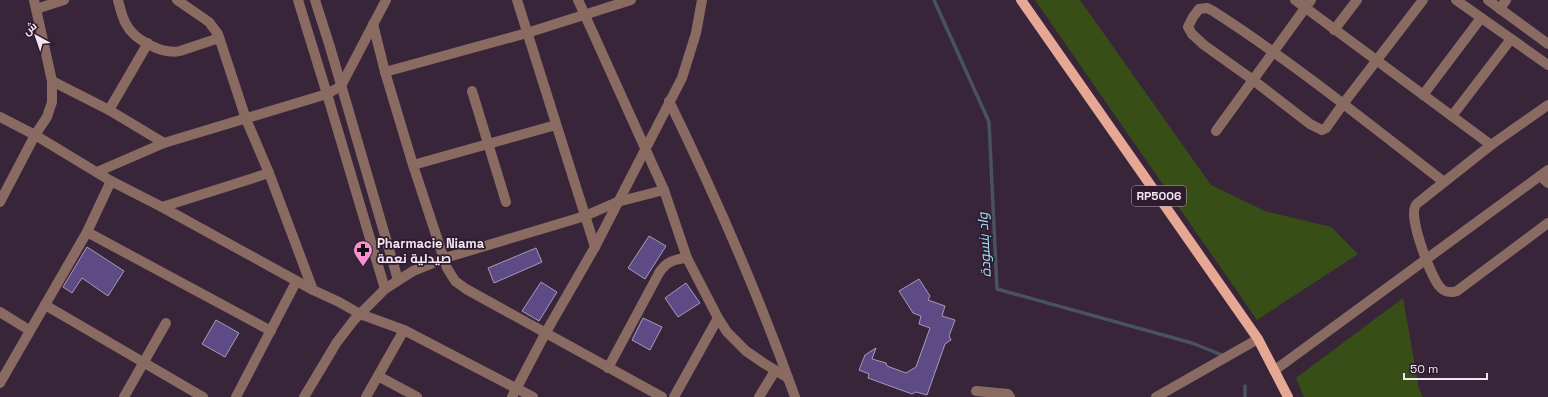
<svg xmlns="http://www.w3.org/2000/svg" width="1548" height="397" font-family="'Space Grotesk',Cairo,sans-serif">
<rect width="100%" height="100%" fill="#392539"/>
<!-- green -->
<g fill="#384e17">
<path d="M1035 0H1080L1211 185 1265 211 1331 227 1358 254 1257 320Z"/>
<path d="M1403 298 1419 389 1423 397H1304L1296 378Z"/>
</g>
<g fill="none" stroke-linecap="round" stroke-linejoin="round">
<!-- stream -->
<g stroke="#49535e" stroke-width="3.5">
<path d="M934 0 989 122 997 289 1192 343 1222 355"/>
<path d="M1245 386V397"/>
</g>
</g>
<!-- building -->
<g fill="#5e4b85" stroke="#a49cb9">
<path d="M649 236 666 246 645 279 628 268Z"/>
<path d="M87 247 124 271 108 296 82 278 72 293 63 287Z"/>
<path d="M536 248 542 262 494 283 488 268Z"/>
<path d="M919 279 930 296 928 300 945 306 942 316 955 320 949 336 951 340 945 344 927 395 916 392 912 394 868 378 869 374 859 370 865 355 876 348 872 359 886 363 887 366 906 373 916 367 930 328 919 324 921 316 913 313 899 291Z"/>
<path d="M541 282 557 292 539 321 522 311Z"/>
<path d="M686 283 700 303 678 317 665 298Z"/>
<path d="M643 318 662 327 650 350 632 340Z"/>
<path d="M216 320 239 333 225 357 202 344Z"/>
</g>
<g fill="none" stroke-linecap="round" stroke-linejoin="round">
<!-- minor -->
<g stroke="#896b62" stroke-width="10">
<path d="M118 0C120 8 122 17 126 24 134 40 163 55 180 51L219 38"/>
<path d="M177 0 209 22 218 34 246 119 269 173 313 290"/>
<path d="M298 0 327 94 385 289"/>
<path d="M315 0 330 47 398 280"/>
<path d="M517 0 595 247"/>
<path d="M578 0 664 190 687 258 718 318 727 332 746 351 765 364 788 378"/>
<path d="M1295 0 1491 145"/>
<path d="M1423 0 1343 104 1326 128 1322 130 1310 124 1253 80 1204 45 1192 34 1188 27 1193 17 1199 9 1207 8 1213 11C1294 63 1369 124 1444 182"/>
<path d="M1456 0 1548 65"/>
<path d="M1488 0 1548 44"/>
<path d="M36 9 64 0"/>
<path d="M1500 9 1506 0"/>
<path d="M373 24 385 72 413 165 447 268 455 281 466 289 662 397"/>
<path d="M1334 30 1357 0"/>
<path d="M385 72 527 33 631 0"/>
<path d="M52 81 109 110 164 143"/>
<path d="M472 91 506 202"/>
<path d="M1423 95 1481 18"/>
<path d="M669 101C716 197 759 296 795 397"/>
<path d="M1548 105 1491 145 1424 198C1421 201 1416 203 1415 207 1409 219 1431 277 1440 287 1444 292 1451 293 1457 291L1548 223"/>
<path d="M109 110 148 43"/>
<path d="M1452 116 1511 39"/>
<path d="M0 117 35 135 111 181 162 207 313 290 339 302 360 314 404 330 533 397"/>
<path d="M1216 131 1311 0"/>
<path d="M413 165 556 125"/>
<path d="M97 172 164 143 327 94 341 86 386 0"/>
<path d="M1540 176 1548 183"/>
<path d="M0 202 35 135 47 117 52 102V81L34 0"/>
<path d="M162 207 269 173"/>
<path d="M87 232 271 331"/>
<path d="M45 305 203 397"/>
<path d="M0 312 29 330"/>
<path d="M608 368 659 273C666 262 674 259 687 258"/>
<path d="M1275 370 1548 170"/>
<path d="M378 376 417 397"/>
<path d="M0 383 87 232 111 181"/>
<path d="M976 391 1008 394 1010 397"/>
<path d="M124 397 166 323"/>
<path d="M236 397 296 282"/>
<path d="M304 397 337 342 354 320 385 289 413 271 445 258 585 216 617 202 664 190"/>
<path d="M366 397 404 330"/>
<path d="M512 397 546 332 595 247 682 78 696 33 702 0"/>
<path d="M674 397 718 318"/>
<path d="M759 397 775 371"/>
<path d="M1156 397 1258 339"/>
</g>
<!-- major -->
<path stroke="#e6a795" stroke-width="10" d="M1021 0 1258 339 1288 397"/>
</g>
<!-- icons -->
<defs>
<g id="pharmacy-pin" transform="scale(1)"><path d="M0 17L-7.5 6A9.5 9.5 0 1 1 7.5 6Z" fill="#f690d0" stroke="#2e1b2e"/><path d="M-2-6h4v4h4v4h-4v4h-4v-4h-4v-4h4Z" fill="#111"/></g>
</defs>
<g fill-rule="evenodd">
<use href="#pharmacy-pin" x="363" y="250"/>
</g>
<g text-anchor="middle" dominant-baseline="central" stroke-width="3.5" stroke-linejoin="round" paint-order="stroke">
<!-- shield labels -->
<rect fill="#2e1b2e" stroke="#b7a8b7" stroke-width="1" x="1132" y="186" width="54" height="20" rx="3"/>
<g font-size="12" font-weight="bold" fill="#f2e5f2">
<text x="1159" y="196">RP5006</text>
</g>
<!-- poi labels -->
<g font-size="13" font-weight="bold" fill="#f2e5f2" stroke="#2e1b2e" text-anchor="start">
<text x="377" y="243">Pharmacie Niama<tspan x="377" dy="15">صيدلية نعمة</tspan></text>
</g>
<!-- water labels -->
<g font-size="14" font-style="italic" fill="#a0e2fa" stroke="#2e1b2e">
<text transform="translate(984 245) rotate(-93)">واد بنسودة</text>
</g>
</g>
<!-- north arrow -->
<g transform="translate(36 36) rotate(320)" stroke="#2e1b2e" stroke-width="3" paint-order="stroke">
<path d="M0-3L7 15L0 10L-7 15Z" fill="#f2e5f2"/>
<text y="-6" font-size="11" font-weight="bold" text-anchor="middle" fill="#f2e5f2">ش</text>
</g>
<!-- scale -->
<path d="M1404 373v6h83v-6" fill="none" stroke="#f2e5f2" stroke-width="2"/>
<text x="1410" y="373" font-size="12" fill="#f2e5f2" stroke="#2e1b2e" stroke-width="3" paint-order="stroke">50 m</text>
</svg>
